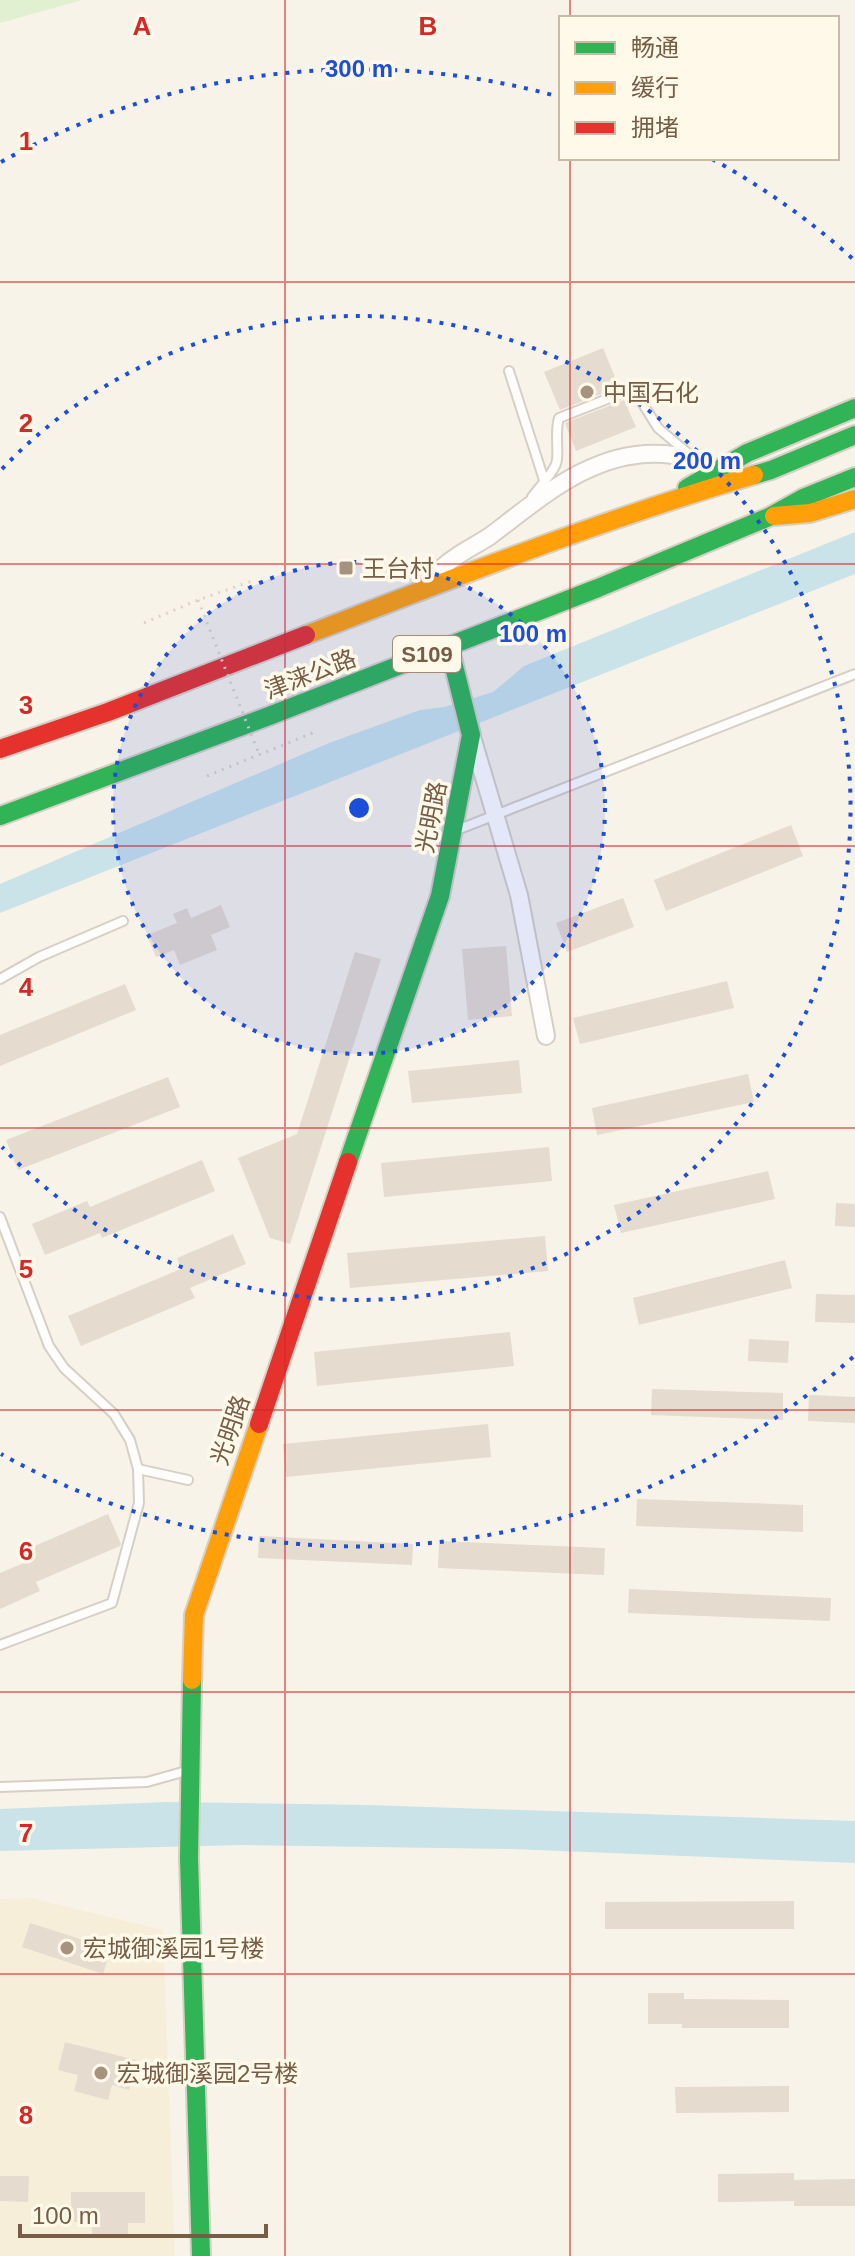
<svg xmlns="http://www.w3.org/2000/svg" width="855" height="2256" font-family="Arial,'Noto Sans SC',sans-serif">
<rect width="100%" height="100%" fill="#f8f3e8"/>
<!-- residential -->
<path fill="#f7eeda" d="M31 1898 163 1930 175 2256H0V1899Z"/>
<!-- green -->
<path fill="#e0f0d1" d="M0 0H82L0 23Z"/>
<!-- water -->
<g fill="#c9e3e9">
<path d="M855 532V574L0 913V884L329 743 420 710 444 707 493 692 524 666Z"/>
<path d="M167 1802 368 1805 855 1821V1863L511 1849 244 1845 0 1851V1809Z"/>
</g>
<!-- building -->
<g fill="#e5dbcf">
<path d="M603 348 619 387 560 410 544 372Z"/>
<path d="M624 400 636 427 576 451 565 423Z"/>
<path d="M791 825 803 856 666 911 654 880Z"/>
<path d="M623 898 634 927 567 952 556 923Z"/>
<path d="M221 905 230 927 211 935 217 950 180 965 174 950 156 957 147 935 177 923 173 914 187 908 191 918Z"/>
<path d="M506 946 512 1016 468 1020 462 949Z"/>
<path d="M355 952 381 959 290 1244 270 1238 238 1158 297 1134Z"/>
<path d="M727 981 734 1008 580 1044 573 1018Z"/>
<path d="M125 984 136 1010 0 1066V1035Z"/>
<path d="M519 1060 522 1093 412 1103 408 1071Z"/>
<path d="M748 1074 754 1102 597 1135 592 1108Z"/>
<path d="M168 1077 180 1107 18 1170 6 1140Z"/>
<path d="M549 1147 552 1181 384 1197 381 1163Z"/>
<path d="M202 1160 215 1191 102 1238 100 1233 45 1255 32 1224 87 1201 90 1207Z"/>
<path d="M768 1171 775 1199 621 1233 614 1205Z"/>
<path d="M836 1203 855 1204V1227L835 1226Z"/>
<path d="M233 1234 246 1264 190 1288 195 1298 81 1346 68 1316 181 1269 177 1258Z"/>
<path d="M545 1236 548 1271 350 1288 347 1253Z"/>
<path d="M785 1260 792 1288 639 1325 633 1298Z"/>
<path d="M816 1294 855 1295V1323L815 1322Z"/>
<path d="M510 1332 514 1366 317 1386 314 1352Z"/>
<path d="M749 1339 789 1341 788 1363 748 1361Z"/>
<path d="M652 1389 783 1393V1420L651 1415Z"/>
<path d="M809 1395 855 1397V1423L808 1421Z"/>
<path d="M488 1424 491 1457 286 1477 283 1444Z"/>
<path d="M637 1499 803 1505V1532L636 1526Z"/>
<path d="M108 1514 121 1544 120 1546 36 1582 40 1591 0 1609V1573L26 1562 21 1552Z"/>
<path d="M259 1536 413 1544 412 1565 258 1558Z"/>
<path d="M439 1541 605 1548 604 1575 438 1568Z"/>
<path d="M629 1589 831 1598 830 1621 628 1613Z"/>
<path d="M794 1901V1929H605V1902Z"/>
<path d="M30 1923 111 1949 103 1974 22 1947Z"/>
<path d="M648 1993H684V1999L789 2000V2028H682V2024H648Z"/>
<path d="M65 2042 136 2060 129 2090 112 2085 108 2100 74 2091 78 2075 58 2070Z"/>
<path d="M789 2086V2112L676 2113 675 2087Z"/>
<path d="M794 2173V2180L855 2179V2206H794V2201L718 2202V2174Z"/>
<path d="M0 2176H29L28 2202 0 2201Z"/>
<path d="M71 2192H145V2223H128V2238H92V2222H71Z"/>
</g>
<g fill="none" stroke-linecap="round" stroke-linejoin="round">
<!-- lane casing -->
<g stroke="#d6cfc5" stroke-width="12">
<g id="lane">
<path d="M509 371 544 480"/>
<path d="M532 497C539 487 551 476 556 464 560 453 554 433 559 418L625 392 638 396 658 428 689 454"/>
<path d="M457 830 855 674"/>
<path d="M0 979 39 957 123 921"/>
<path d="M0 1217 49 1346 64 1368 114 1414 130 1440 138 1469 139 1503 112 1603 0 1645"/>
<path d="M138 1469 188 1480"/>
<path d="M0 1787 147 1782 186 1771"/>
</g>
</g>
<!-- street casing -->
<g stroke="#d6cfc5" stroke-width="20">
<g id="street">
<path d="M430 579C438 572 445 564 453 559 465 550 478 544 490 536 542 497 594 449 664 454 685 456 703 460 719 477"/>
<path d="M472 737 519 895 546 1036"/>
</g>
</g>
<!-- fast casing -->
<g stroke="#d7cfc4" stroke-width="22">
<g id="fast">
<path d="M754 475 771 470 855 435"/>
<path d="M687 488 747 453 855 408"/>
<path d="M0 816 269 716 598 588 769 517 803 498 855 477"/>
<path d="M348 1162 440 896 471 735 449 646"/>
<path d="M192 1680 189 1858 201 2256"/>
</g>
</g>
<!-- slow casing -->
<g stroke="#d7cfc4" stroke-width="22">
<g id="slow">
<path d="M774 516 810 513 855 499"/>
<path d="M306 635C454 578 601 520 754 475"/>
<path d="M192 1680 194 1615 259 1424"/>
</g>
</g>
<!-- jam casing -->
<g stroke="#d7cfc4" stroke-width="22">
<g id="jam">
<path d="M0 749 108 712 306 635"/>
<path d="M259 1424 348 1162"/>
</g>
</g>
<!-- path -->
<g stroke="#dad3cb" stroke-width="3" stroke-dasharray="2 6" stroke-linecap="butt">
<path d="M144 623 198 600 255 580"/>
<path d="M207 776 315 732"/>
</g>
<!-- lane -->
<use href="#lane" stroke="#fefdfc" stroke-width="8"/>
<!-- street -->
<use href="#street" stroke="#fefdfc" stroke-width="16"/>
<!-- fast -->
<use href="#fast" stroke="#30b455" stroke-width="18"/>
<!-- slow -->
<use href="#slow" stroke="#ff9f0a" stroke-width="18"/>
<!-- jam -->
<use href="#jam" stroke="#e5322d" stroke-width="18"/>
<!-- path-bridge -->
<path stroke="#dad3cb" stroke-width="3" stroke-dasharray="2 6" stroke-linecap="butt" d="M198 600 259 754"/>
</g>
<!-- grid -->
<path fill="none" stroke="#d62828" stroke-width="2" stroke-opacity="0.55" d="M285 0V2256M570 0V18M570 158V2256M0 282H855M0 564H855M0 846H855M0 1128H855M0 1410H855M0 1692H855M0 1974H855"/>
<!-- distance rings -->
<circle cx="359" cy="808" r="246" fill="#1d4ed8" fill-opacity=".12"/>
<g fill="none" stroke="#1d4ed8" stroke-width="4" stroke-dasharray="4 8">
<circle cx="359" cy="808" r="246"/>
<path d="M2 469A492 492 0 1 1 2 1147"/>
<path d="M853 1357A739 739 0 0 1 1 1454M1 162A739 739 0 0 1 556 96M712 159A739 739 0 0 1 853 259"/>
</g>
<!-- markers -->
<g fill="#a5927f" stroke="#fff9ea" stroke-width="3">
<circle cx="587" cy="392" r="8"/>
<rect x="338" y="560" width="16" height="16" rx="4"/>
<circle cx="67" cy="1948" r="8"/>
<circle cx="101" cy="2073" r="8"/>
</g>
<g text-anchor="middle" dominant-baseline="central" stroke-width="7" stroke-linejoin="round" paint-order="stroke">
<!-- shield labels -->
<rect fill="#fff9ea" stroke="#a08c77" stroke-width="2" x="393" y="636" width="68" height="36" rx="6"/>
<g font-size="22" font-weight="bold" fill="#785d46">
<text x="427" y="654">S109</text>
</g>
<!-- poi labels -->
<g font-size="24" fill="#785d46" stroke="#fff9ea" text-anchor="start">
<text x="603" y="392">中国石化</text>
<text x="362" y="568">王台村</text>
<text x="83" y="1948">宏城御溪园1号楼</text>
<text x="117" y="2073">宏城御溪园2号楼</text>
</g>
<!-- street labels -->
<g font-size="24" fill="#785d46" stroke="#fff9ea">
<text transform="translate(310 674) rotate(-21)">津涞公路</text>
<text transform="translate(431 817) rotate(-79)">光明路</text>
<text transform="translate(230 1430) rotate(-71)">光明路</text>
</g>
</g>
<g font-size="26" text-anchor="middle" font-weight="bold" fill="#d62828" stroke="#fff9ea" stroke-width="7" stroke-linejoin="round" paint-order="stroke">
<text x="142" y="35">A</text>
<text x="428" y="35">B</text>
<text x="26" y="150">1</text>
<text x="26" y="432">2</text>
<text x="26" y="714">3</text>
<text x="26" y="996">4</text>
<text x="26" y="1278">5</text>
<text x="26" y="1560">6</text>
<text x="26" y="1842">7</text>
<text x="26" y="2124">8</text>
</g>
<circle cx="359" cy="808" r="12" fill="#1d4ed8" stroke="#fff9ea" stroke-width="4"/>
<g font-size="24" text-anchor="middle" font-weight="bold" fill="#1d4ed8" stroke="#fff9ea" stroke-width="7" stroke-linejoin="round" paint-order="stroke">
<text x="359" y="77">300 m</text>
<text x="707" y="469">200 m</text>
<text x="533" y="642">100 m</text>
</g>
<!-- legend -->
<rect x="559" y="16" width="280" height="144" fill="#fff9ea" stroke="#c9bba8" stroke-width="2"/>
<rect x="575" y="42" width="40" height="12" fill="#30b455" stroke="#c9bba8" stroke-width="2"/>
<text x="631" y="56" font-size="24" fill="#785d46">畅通</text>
<rect x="575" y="82" width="40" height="12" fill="#ff9f0a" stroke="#c9bba8" stroke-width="2"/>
<text x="631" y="96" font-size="24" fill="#785d46">缓行</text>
<rect x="575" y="122" width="40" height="12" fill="#e5322d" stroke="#c9bba8" stroke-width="2"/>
<text x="631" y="136" font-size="24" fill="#785d46">拥堵</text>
<!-- scale -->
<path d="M20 2224v12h246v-12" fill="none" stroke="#785d46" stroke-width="4"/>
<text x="32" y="2224" font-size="24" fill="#785d46" stroke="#fff9ea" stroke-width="6" paint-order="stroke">100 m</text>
</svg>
